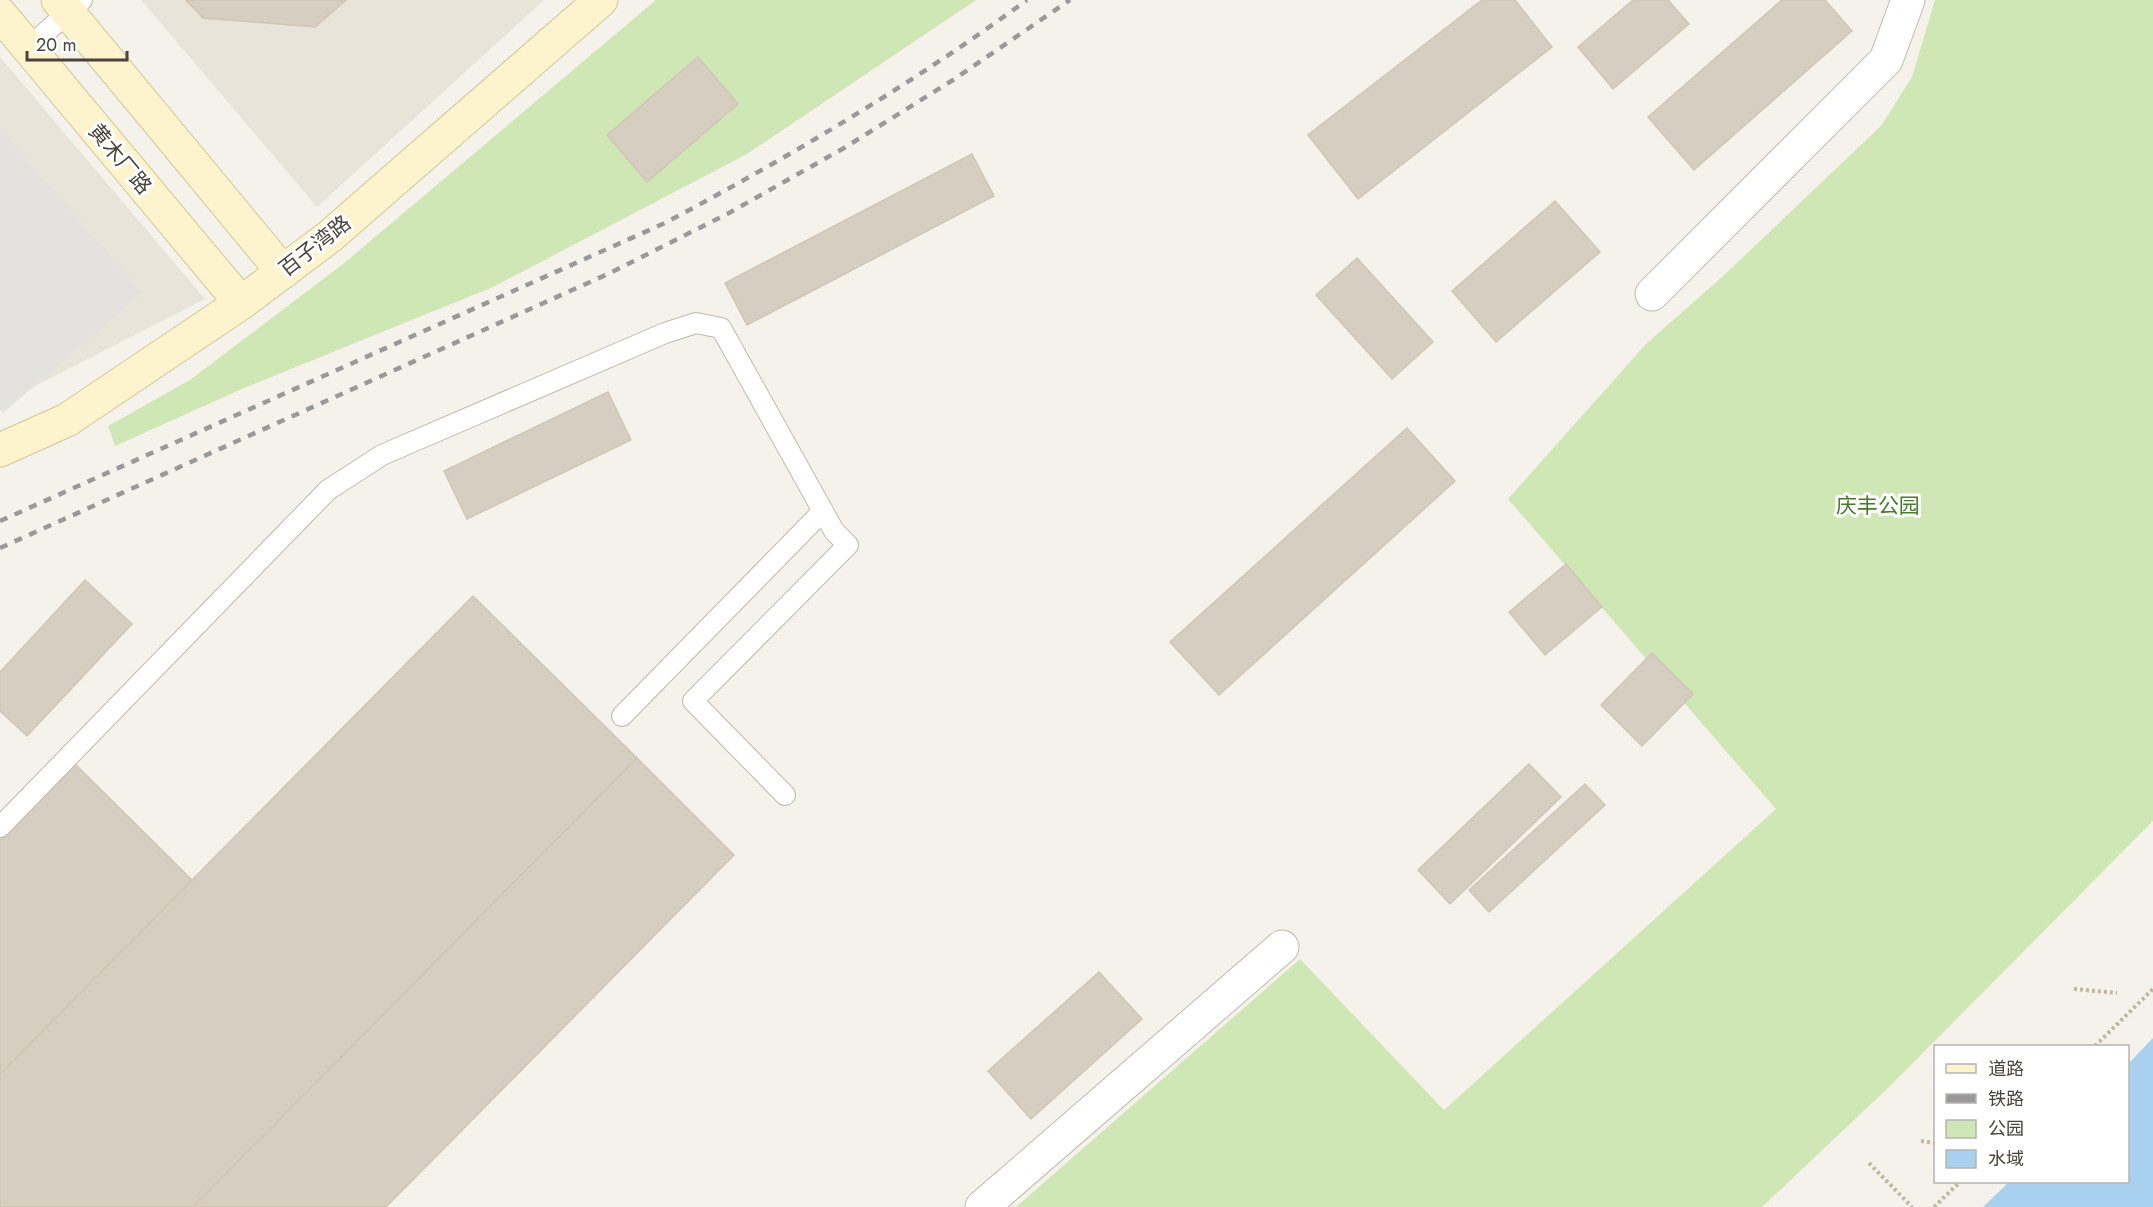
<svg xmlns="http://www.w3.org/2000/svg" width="2153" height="1207" font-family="Jost,'Noto Sans SC',sans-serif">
<rect width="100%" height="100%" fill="#f5f2eb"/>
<!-- residential -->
<g fill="#e9e4d9">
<path d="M141 0H544L317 207Z"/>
<path d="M0 57 205 299 0 404Z"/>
</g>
<!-- green -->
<g fill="#cfe7b5">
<path d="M656 0H976L747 154 493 287 244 388 115 446 108 426 190 380 343 264Z"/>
<path d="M1935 0H2153V821L1890 1086 1762 1207H1016L1300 959 1444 1110 1776 809 1508 499 1646 344 1721 278 1881 126 1912 77Z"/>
</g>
<!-- parking -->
<path fill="#e4e2df" d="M0 129 142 293 3 413 0 410Z"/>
<!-- water -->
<path fill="#aad0ef" d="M2153 1038V1207H1983L2009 1182H2128V1064Z"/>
<!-- building -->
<g fill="#d6cec0" stroke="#d1c6b4" stroke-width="1.5">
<path d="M186 0H346L315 27 203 18Z"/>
<path d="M1482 0H1515L1552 47 1358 199 1308 135Z"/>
<path d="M1633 0H1668L1689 24 1613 89 1578 47Z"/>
<path d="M1782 0H1825L1852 31 1694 170 1648 117Z"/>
<path d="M698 57 738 104 647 182 607 135Z"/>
<path d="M972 154 994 196 747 325 725 283Z"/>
<path d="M1555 201 1600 252 1496 342 1452 291Z"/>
<path d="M1357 258 1433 342 1392 379 1316 295Z"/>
<path d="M608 392 631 440 467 519 444 471Z"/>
<path d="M1407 428 1455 481 1219 695 1170 642Z"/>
<path d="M1566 564 1602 607 1545 655 1509 612Z"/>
<path d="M85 580 132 624 27 736 0 711V672Z"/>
<path d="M473 596 637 758 193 1207H0V1074Z"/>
<path d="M1652 653 1693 694 1642 746 1601 705Z"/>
<path d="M637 758 734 855 386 1207H193Z"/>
<path d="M75 764 192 880 0 1074V839Z"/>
<path d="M1529 764 1561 797 1450 904 1418 870Z"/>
<path d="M1585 784 1605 805 1489 912 1469 890Z"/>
<path d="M1099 972 1142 1019 1031 1119 988 1071Z"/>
</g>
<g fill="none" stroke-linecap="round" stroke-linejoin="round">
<!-- lane casing -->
<g stroke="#c0baad" stroke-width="22">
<g id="lane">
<path d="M28 48 82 0"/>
<path d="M622 716 823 511"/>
<path d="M0 827 328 490 382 455 665 333 696 323 721 328 834 531 848 545 693 701 785 795"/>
</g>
</g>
<!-- street casing -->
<g stroke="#c0baad" stroke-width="35">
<g id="street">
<path d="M1652 294 1886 60 1908 0"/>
<path d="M982 1207 1282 947"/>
</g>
</g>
<!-- secondary casing -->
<g stroke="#d3c79b" stroke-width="35">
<g id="secondary">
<path d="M58 0 283 272"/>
<path d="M0 14 241 303"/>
<path d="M0 450 67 420 241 303 329 237 601 0"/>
</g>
</g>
<!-- path -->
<g stroke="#c2b69f" stroke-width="4" stroke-dasharray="3 3" stroke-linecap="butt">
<path d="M2074 989 2117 993"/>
<path d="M2095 1046 2153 989"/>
<path d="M1921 1141 1936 1143"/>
<path d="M1869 1163 1912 1207"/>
<path d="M1934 1207 1960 1182"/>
</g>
<!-- lane -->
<use href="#lane" stroke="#fff" stroke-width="20"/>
<!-- street -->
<use href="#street" stroke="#fff" stroke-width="33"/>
<!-- secondary -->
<use href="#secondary" stroke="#fdf3cc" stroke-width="33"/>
<!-- rail -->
<g stroke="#999" stroke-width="4.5" stroke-dasharray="8 8" stroke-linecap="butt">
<path d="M0 521 665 223C791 156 912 84 1027 0"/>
<path d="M0 548 610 273 729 213 844 148 953 80 1070 0"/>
</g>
</g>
<g text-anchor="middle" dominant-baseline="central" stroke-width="6" stroke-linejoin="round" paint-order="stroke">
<!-- street labels -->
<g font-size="21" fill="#494339" stroke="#fff">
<text transform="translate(120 159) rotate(50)">黄木厂路</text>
<text transform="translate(315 246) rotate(-38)">百子湾路</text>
</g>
<!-- park labels -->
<g font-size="21" fill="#477a2c" stroke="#fff">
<text x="1878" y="506">庆丰公园</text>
</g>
</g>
<!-- legend -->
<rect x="1934" y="1045" width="195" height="138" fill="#ffffff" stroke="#b6b4b0" stroke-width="1.5"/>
<rect x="1946" y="1064" width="30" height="9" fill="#fdf3cc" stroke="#b6b4b0" stroke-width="1.5"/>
<text x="1988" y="1075" font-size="18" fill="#494339">道路</text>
<rect x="1946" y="1094" width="30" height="9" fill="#999999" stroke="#b6b4b0" stroke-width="1.5"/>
<text x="1988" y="1105" font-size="18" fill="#494339">铁路</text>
<rect x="1946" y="1120" width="30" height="18" fill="#cfe7b5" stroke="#b6b4b0" stroke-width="1.5"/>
<text x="1988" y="1135" font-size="18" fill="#494339">公园</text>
<rect x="1946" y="1150" width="30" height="18" fill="#aad0ef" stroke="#b6b4b0" stroke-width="1.5"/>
<text x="1988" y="1165" font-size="18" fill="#494339">水域</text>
<!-- scale -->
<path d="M27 51v9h100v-9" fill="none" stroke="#494339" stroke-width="3"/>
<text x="36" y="51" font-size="18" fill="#494339" stroke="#ffffff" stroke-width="4.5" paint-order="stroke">20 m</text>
</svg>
